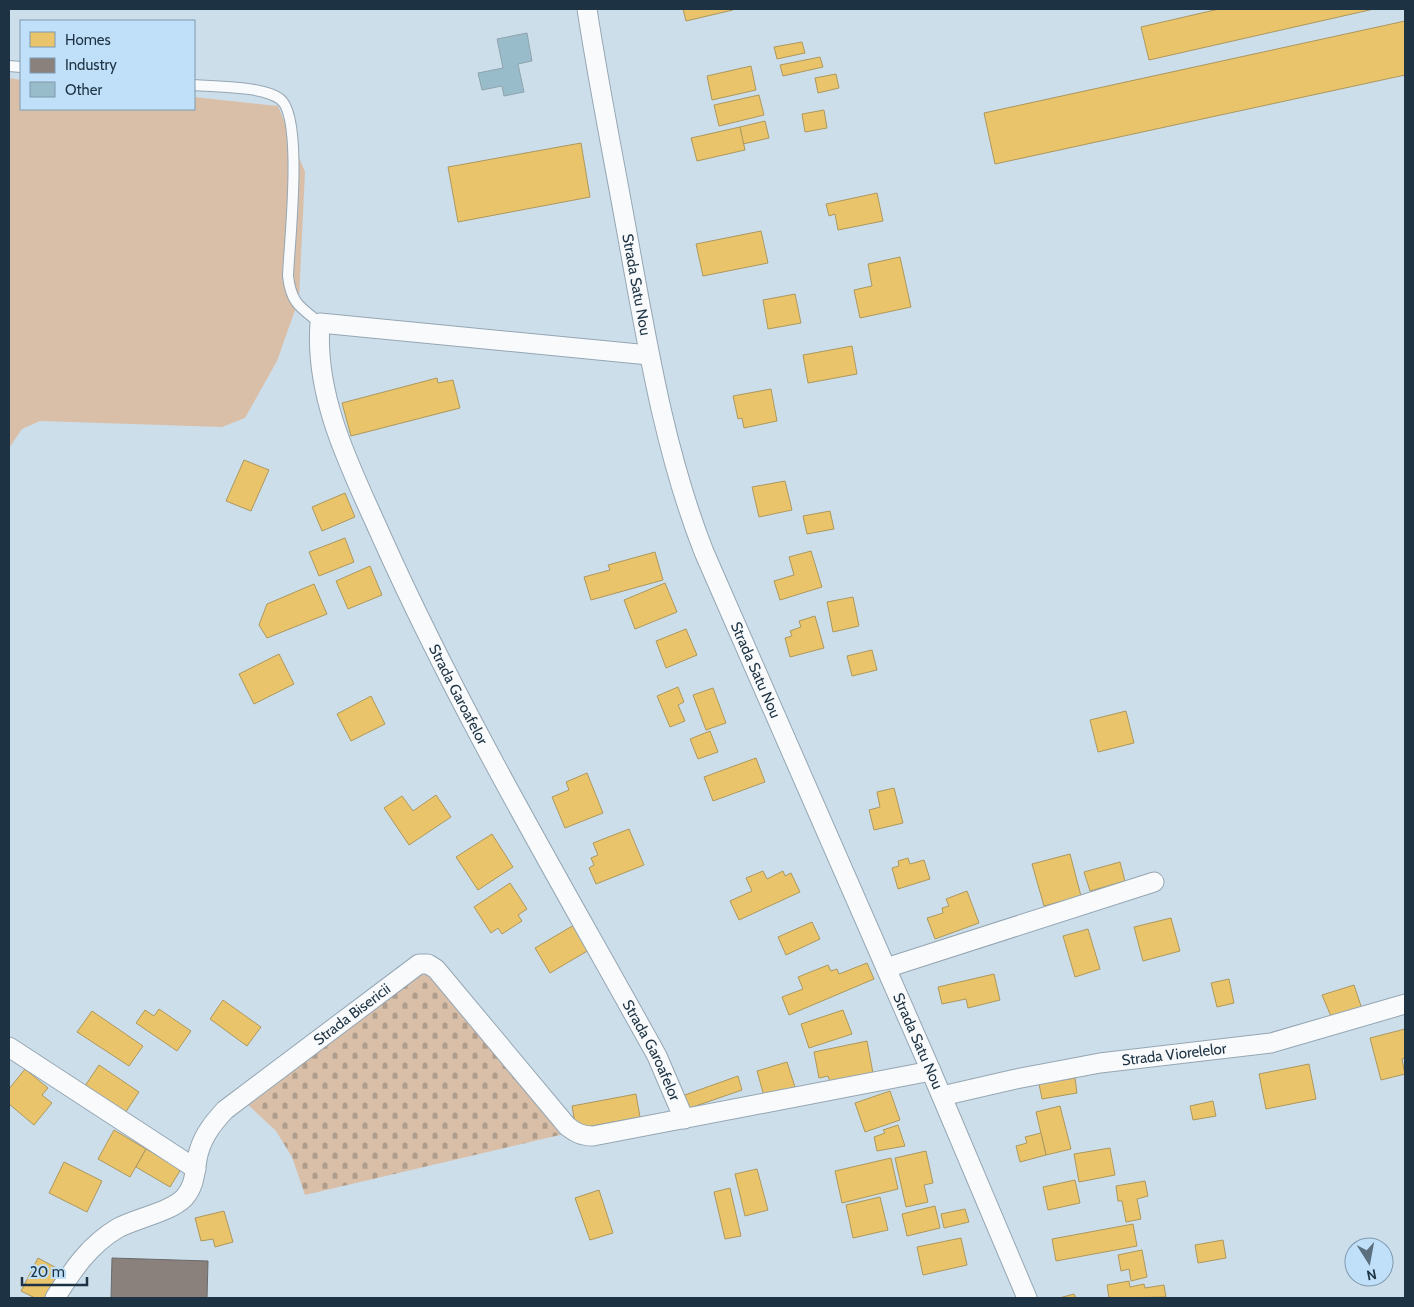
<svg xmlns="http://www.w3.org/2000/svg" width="1414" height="1307" font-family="Cabin,sans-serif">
<defs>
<pattern id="cemetery-stones" width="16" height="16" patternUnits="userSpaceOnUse" patternTransform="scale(1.25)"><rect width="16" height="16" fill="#d9bfa8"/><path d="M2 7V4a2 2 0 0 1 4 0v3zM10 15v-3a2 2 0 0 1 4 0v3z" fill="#af9c8a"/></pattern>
</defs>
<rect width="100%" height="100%" fill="#cddeeb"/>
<!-- grass -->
<path fill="#d9bfa8" d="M9 78 21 80V109H194V97L278 106 305 172 299 299 277 361 245 418 222 427 40 421 22 429 9 448Z"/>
<!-- cemetery -->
<path fill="url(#cemetery-stones)" d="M430 974 564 1134 305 1195 292 1157 276 1131 246 1103 420 975Z"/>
<!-- homes -->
<g fill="#e9c46a" stroke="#ac985e">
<path d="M683 9H732L733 10 686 21Z"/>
<path d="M1219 9H1374L1149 60 1141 27Z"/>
<path d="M1405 21V75L995 164 984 113Z"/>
<path d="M802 42 805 53 777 59 774 47Z"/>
<path d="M820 57 823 67 783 76 780 65Z"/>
<path d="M751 66 756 90 712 100 707 76Z"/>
<path d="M836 74 839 88 818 93 815 78Z"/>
<path d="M759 95 764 115 719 126 714 105Z"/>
<path d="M824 110 827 128 805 132 802 114Z"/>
<path d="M765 121 769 138 743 144 740 127Z"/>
<path d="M740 127 745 150 697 161 691 138Z"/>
<path d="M581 143 590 197 458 222 448 167Z"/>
<path d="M877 193 883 221 838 230 835 214 829 216 826 204Z"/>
<path d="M761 231 768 263 703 276 696 244Z"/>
<path d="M900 257 911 307 860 318 854 290 872 286 868 264Z"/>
<path d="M795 294 801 323 768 329 763 300Z"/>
<path d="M852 346 857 374 808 383 803 355Z"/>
<path d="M437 378 438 383 453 380 460 408 351 436 342 403Z"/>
<path d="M771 389 777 421 744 428 742 418 738 419 733 396Z"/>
<path d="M244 460 269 470 251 511 226 501Z"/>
<path d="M785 481 792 510 759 517 752 487Z"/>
<path d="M345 493 355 517 322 531 312 507Z"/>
<path d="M830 511 834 529 807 534 803 516Z"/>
<path d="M345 538 354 562 319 576 309 552Z"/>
<path d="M811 551 822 587 780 600 774 581 794 575 789 557Z"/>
<path d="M655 552 663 580 591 600 584 577 610 570 608 565Z"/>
<path d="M370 566 382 595 348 609 336 581Z"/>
<path d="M665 583 677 612 635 629 624 600Z"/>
<path d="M314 584 327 614 267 638 259 625 267 604Z"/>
<path d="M853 597 859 626 833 632 827 602Z"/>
<path d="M815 616 824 648 790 657 785 638 792 636 790 631 801 627 799 621Z"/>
<path d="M686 629 697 655 666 668 656 641Z"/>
<path d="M872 650 877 670 852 676 847 656Z"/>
<path d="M279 654 294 684 254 704 239 674Z"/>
<path d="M678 687 684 702 678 705 685 721 670 727 657 696Z"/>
<path d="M713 688 726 723 706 730 693 695Z"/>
<path d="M371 696 385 724 351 741 337 714Z"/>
<path d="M1126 711 1134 743 1098 752 1090 720Z"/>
<path d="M710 731 718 752 698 759 690 739Z"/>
<path d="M756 758 765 782 713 801 704 777Z"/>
<path d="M587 773 603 813 565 828 552 797 569 790 566 782Z"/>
<path d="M894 788 903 823 874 830 869 810 880 807 877 792Z"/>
<path d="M436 795 451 817 409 845 384 808 402 796 413 811Z"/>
<path d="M629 829 644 865 596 884 589 868 594 865 591 858 598 855 593 843Z"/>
<path d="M492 834 513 867 478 890 456 857Z"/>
<path d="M1070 854 1081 896 1044 906 1032 864Z"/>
<path d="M908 858 910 864 924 860 930 879 898 889 892 868 899 866 898 861Z"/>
<path d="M1120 862 1125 881 1090 891 1084 872Z"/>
<path d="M763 871 767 879 783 871 785 876 791 873 800 892 739 920 730 901 752 891 746 878Z"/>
<path d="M510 883 527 909 518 915 522 921 502 934 498 928 491 933 474 907Z"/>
<path d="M967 891 979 923 935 939 927 918 943 913 942 908 949 906 946 899Z"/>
<path d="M1171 918 1180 951 1143 961 1134 927Z"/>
<path d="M812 922 820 939 786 955 778 937Z"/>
<path d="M574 925 589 950 550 973 535 948Z"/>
<path d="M1088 929 1100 969 1075 977 1063 936Z"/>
<path d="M867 963 874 979 789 1015 782 997 803 989 798 977 828 965 831 971 837 969 839 974Z"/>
<path d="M994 974 1000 1000 968 1008 966 999 942 1004 938 987Z"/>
<path d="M1229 979 1234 1003 1217 1007 1211 983Z"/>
<path d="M1354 985 1363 1012 1333 1021 1322 995Z"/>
<path d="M223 1000 261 1027 247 1046 210 1019Z"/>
<path d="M159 1009 191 1031 177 1051 136 1023 145 1010 154 1016Z"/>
<path d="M843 1010 852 1034 809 1048 801 1024Z"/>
<path d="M92 1011 143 1046 129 1066 77 1032Z"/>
<path d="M1405 1029V1058L1402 1059 1405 1074 1381 1080 1370 1038Z"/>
<path d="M867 1041 873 1073 830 1082 828 1076 819 1078 814 1052Z"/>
<path d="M787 1062 795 1087 764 1096 757 1071Z"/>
<path d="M1309 1064 1316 1099 1266 1109 1259 1074Z"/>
<path d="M99 1065 139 1092 125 1113 85 1086Z"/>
<path d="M25 1069 48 1088 42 1095 52 1103 34 1125 9 1104V1089Z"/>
<path d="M738 1076 742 1090 687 1109 682 1096Z"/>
<path d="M1075 1078 1077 1093 1042 1099 1039 1084Z"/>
<path d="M890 1091 900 1120 865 1132 855 1103Z"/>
<path d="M636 1094 640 1117 576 1129 572 1106Z"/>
<path d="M1213 1101 1216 1116 1193 1120 1190 1106Z"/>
<path d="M1060 1106 1071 1149 1046 1155 1036 1112Z"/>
<path d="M898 1125 905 1146 877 1151 874 1137 885 1133 883 1130Z"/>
<path d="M114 1130 146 1149 130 1177 98 1159Z"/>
<path d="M1041 1133 1046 1155 1020 1162 1016 1146 1027 1143 1025 1137Z"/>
<path d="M1110 1148 1115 1175 1079 1182 1074 1154Z"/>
<path d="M146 1149 181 1169 170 1187 136 1167Z"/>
<path d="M926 1151 933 1183 924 1185 928 1202 906 1207 895 1158Z"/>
<path d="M891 1158 898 1189 842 1203 835 1171Z"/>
<path d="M64 1162 102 1181 87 1212 49 1193Z"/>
<path d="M757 1169 768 1210 745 1216 735 1174Z"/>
<path d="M1075 1180 1080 1203 1048 1210 1043 1187Z"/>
<path d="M1145 1181 1148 1196 1137 1199 1141 1219 1126 1222 1122 1201H1118L1116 1186Z"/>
<path d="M730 1188 741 1236 725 1239 714 1192Z"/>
<path d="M599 1190 613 1233 590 1240 575 1198Z"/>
<path d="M880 1197 888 1230 853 1238 846 1205Z"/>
<path d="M935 1206 940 1228 907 1236 902 1214Z"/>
<path d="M965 1209 969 1222 944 1228 941 1214Z"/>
<path d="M224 1211 233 1242 215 1247 213 1239 201 1241 195 1218Z"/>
<path d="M1133 1224 1137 1246 1056 1261 1052 1239Z"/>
<path d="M961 1238 967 1265 923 1275 917 1247Z"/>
<path d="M1223 1240 1226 1258 1198 1263 1195 1245Z"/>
<path d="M1142 1250 1147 1277 1131 1281 1129 1269 1121 1271 1118 1255Z"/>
<path d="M38 1258 62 1271 47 1298H35L21 1291Z"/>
<path d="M1129 1281 1130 1287 1144 1284 1145 1288 1164 1285 1166 1297 1109 1298 1107 1285Z"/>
<path d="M1074 1294 1076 1298H1059Z"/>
</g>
<!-- industry -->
<path fill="#8a817c" stroke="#696a6b" d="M112 1258 208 1261 207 1298H111Z"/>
<!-- building -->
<path fill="#98bcc9" stroke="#8fa4ae" d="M527 33 532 61 518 64 524 92 504 96 502 86 482 90 478 73 503 68 497 39Z"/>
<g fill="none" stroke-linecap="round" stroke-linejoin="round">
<!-- lane casing -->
<g stroke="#95a6b3" stroke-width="12">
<g id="lane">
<path d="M9 66 21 67"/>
<path d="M194 85C216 87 263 86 280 99 304 116 289 245 288 276 291 303 300 307 320 323"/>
</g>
</g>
<!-- street casing -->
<g stroke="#95a6b3" stroke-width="21">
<g id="street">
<path id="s1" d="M587 9C599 87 615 165 629 244 648 348 665 453 704 552L931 1071 1027 1298"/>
<path id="s2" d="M649 355 320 323C314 400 353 472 383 540 463 718 563 886 657 1056L684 1119"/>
<path d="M886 968 1154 882"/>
<path d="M9 1047 196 1169"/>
<path id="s3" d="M942 1096 1016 1079 1100 1063 1271 1043 1405 1004"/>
<path id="s4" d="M55 1298C72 1271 89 1245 118 1228 137 1218 170 1212 184 1198 197 1184 194 1167 199 1151 204 1134 214 1122 225 1110L419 964H428L436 969 567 1126C576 1133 582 1136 593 1136L931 1071"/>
</g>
</g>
<!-- lane -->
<use href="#lane" stroke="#f8fafc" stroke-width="10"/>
<!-- street -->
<use href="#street" stroke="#f8fafc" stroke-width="19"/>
</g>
<g text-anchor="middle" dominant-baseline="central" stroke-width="5" stroke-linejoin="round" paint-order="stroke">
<!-- street labels -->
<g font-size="15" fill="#1d3343" stroke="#c0dff8">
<text stroke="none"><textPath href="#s1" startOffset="280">Strada Satu Nou</textPath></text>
<text stroke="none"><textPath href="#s1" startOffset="685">Strada Satu Nou</textPath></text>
<text stroke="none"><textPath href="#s2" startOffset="731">Strada Garoafelor</textPath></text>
<text stroke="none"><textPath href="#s4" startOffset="426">Strada Bisericii</textPath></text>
<text stroke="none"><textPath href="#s1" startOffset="1090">Strada Satu Nou</textPath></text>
<text stroke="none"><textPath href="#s2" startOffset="1136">Strada Garoafelor</textPath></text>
<text stroke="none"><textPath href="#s3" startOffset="236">Strada Viorelelor</textPath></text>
</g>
</g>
<!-- border -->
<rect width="1414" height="1307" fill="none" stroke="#1d3343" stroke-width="20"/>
<!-- legend -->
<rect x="20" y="20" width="175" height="90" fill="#c0dff8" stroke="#7f9ab0"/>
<rect x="30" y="32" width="25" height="15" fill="#e9c46a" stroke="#7f9ab0"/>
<text x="65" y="45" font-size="15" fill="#1d3343">Homes</text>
<rect x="30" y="58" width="25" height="15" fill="#8a817c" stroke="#7f9ab0"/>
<text x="65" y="70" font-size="15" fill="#1d3343">Industry</text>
<rect x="30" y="82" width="25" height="15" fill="#98bcc9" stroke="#7f9ab0"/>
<text x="65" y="95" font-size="15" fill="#1d3343">Other</text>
<!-- north arrow -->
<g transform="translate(1369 1262) rotate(169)"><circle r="24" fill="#c0dff8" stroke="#7f9ab0"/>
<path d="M0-4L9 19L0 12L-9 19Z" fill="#5b6f7e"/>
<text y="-8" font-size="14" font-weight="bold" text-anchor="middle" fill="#1d3343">N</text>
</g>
<!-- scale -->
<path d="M22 1277v8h65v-8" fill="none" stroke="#1d3343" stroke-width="2.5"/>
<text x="30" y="1277" font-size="15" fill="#1d3343" stroke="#c0dff8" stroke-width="4" paint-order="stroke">20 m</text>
</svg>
